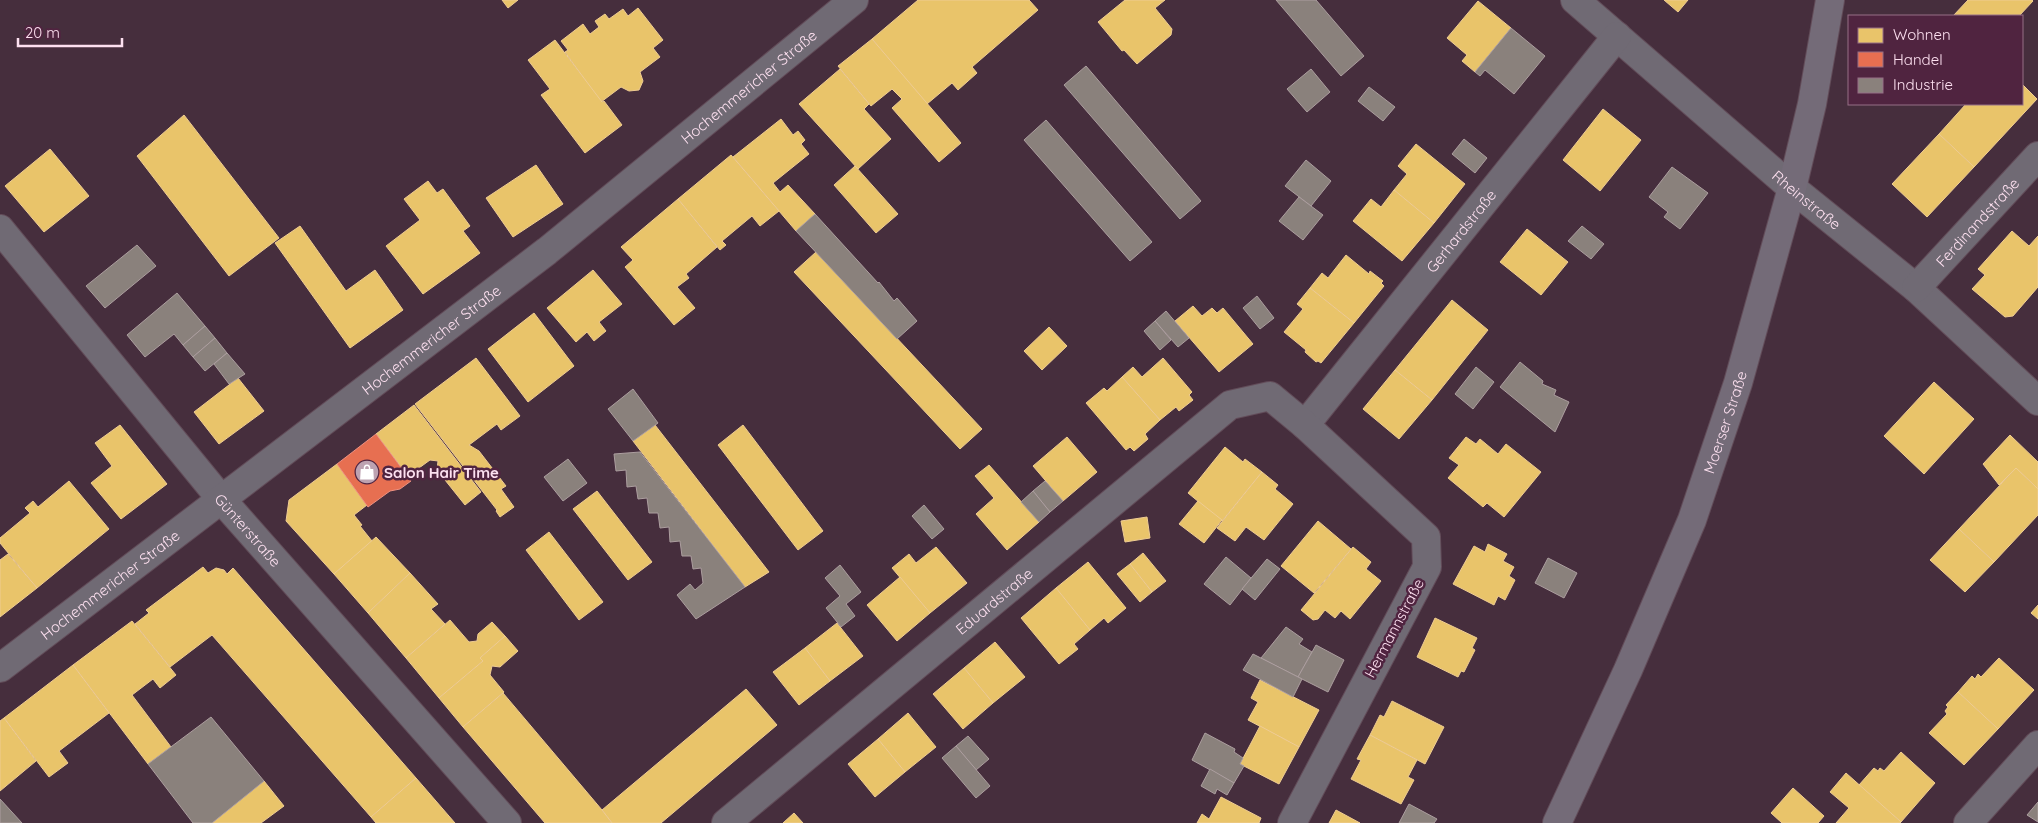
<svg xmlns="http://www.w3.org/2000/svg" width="2038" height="823" font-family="Quicksand,sans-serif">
<rect width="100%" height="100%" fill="#462e3d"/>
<!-- homes -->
<g fill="#e9c46a" stroke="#efcc92">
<path d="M502 0H518L508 8Z"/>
<path d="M918 0H1029L1038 10 972 67 977 73 958 90 952 83 927 104 872 39Z"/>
<path d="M1125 0H1165L1155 8 1172 29 1171 35 1137 64 1124 50 1122 51 1098 22Z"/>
<path d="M1664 0H1688L1678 12Z"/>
<path d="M1968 0H2032L2033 1 2019 16H1953Z"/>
<path d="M1478 1 1511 28 1475 72 1462 61 1467 55 1447 38Z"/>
<path d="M638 8 663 40 653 48 660 57 640 72 643 81 639 90 629 91 621 87 601 102 565 52 568 50 561 41 583 24 590 34 599 27 595 21 605 14 609 19 623 9 628 16Z"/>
<path d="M872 39 961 143 939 162 892 108 902 99 892 89 871 106 838 66Z"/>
<path d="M555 40 602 102 604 101 622 125 585 153 541 95 550 89 528 60Z"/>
<path d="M840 69 869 104 864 109 891 139 858 169 799 104Z"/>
<path d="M2022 84 2037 99 1974 167 1939 134 1966 104H2022Z"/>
<path d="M1603 109 1641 140 1600 191 1563 160Z"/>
<path d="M184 115 279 238 229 276 137 156Z"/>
<path d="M781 119 793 135 798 131 805 140 801 144 809 154 773 183 780 192 788 185 815 214 796 231 733 157Z"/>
<path d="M1939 134 1974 167 1927 217 1892 184Z"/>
<path d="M1416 144 1465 184 1434 223 1394 190 1407 174 1398 166Z"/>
<path d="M50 149 89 196 44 232 5 186Z"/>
<path d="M731 155 779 211 760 226 752 216 722 241 726 245 720 250 678 199Z"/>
<path d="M536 165 563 204 513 237 486 198Z"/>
<path d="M855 166 898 214 876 233 834 185Z"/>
<path d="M428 181 437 193 443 189 470 226 463 231 480 253 423 294 386 246 420 220 404 199Z"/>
<path d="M1394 190 1434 223 1402 261 1353 221 1371 199 1381 207Z"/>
<path d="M678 199 717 247 686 274 689 278 677 287 695 308 674 325 625 267 633 260 621 247Z"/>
<path d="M300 226 346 291 375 270 403 310 350 348 275 243Z"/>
<path d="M1527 229 1568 262 1541 295 1500 262Z"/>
<path d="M2012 231 2029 246 2038 236V287L2013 316 2005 317 1972 289 1985 275 1978 269Z"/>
<path d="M816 252 982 429 960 449 794 272Z"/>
<path d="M1346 255 1369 274 1370 271 1383 281 1381 283 1384 286 1354 323 1310 288 1322 273 1328 278Z"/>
<path d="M593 270 622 304 599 322 606 331 594 341 587 332 576 342 547 308Z"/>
<path d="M1310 288 1354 323 1321 363 1318 361 1316 362 1305 352 1306 350 1284 332 1303 309 1297 304Z"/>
<path d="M1452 300 1488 330 1432 400 1395 370Z"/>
<path d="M1193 306 1202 316 1212 308 1217 313 1223 308 1253 344 1219 372 1175 321Z"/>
<path d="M534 313 574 366 528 402 488 349Z"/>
<path d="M1049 327 1067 346 1042 370 1024 351Z"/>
<path d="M476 358 520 416 501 430 497 424 469 445 479 451 506 486 501 489 514 507 500 517 496 511 497 510 415 404Z"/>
<path d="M1163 358 1192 392 1189 395 1193 400 1179 411 1176 407 1160 420 1122 377 1133 367 1142 377Z"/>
<path d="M1395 370 1432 400 1399 439 1363 409Z"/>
<path d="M1122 377 1160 420 1145 434 1148 439 1134 451 1130 447 1126 450 1086 403 1104 388 1107 391Z"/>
<path d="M238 378 264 411 219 444 194 412Z"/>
<path d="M1934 382 1974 419 1924 474 1884 436Z"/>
<path d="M414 405 481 492 465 505 437 470 438 461 430 460 408 476 376 434Z"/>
<path d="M120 425 167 484 121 519 91 483 112 466 95 443Z"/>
<path d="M655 425 769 572 745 587 633 441Z"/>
<path d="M743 425 823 531 798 550 718 445Z"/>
<path d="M2010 435 2038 462V489L2016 468 1999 485 1983 464Z"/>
<path d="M1067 437 1097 472 1063 501 1033 466Z"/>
<path d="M1466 437 1476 444 1480 439 1498 454 1506 444 1541 472 1504 517 1487 503 1483 507 1448 478 1459 465 1449 458Z"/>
<path d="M1225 447 1243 462 1245 459 1262 472 1222 521 1188 493Z"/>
<path d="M337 464 367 505 354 515 362 525 360 526 372 541 334 574 286 521 289 500Z"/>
<path d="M989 465 1039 522 1007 550 976 514 994 498 975 476Z"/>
<path d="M2016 468 2038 489V515L1994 562 1959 529Z"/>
<path d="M1262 472 1278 485 1275 489 1293 504 1264 540 1246 527 1235 541 1217 528Z"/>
<path d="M69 481 109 529 37 588 0 543V538L30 513 25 508 33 501 38 507Z"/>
<path d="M597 491 652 562 628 580 573 509Z"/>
<path d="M1198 501 1222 520 1204 543 1179 524Z"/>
<path d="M1147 517 1150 538 1125 542 1121 521Z"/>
<path d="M1318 521 1351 549 1314 593 1281 566Z"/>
<path d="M1959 529 1994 562 1965 592 1930 560Z"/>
<path d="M549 532 603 602 579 620 526 550Z"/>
<path d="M376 537 410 573 368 613 334 574Z"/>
<path d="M1488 544 1507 554 1503 561 1514 567 1509 576 1515 580 1505 600 1498 596 1494 605 1453 584 1474 546 1485 552Z"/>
<path d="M936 547 967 583 930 613 892 568 909 554 916 563Z"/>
<path d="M1353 547 1371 562 1366 569 1381 581 1350 619 1341 611 1335 618 1325 610 1318 619 1313 620 1301 610Z"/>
<path d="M1143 553 1166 581 1152 592 1130 564Z"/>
<path d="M8 554 37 588 0 617V560Z"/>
<path d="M1088 562 1126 608 1108 623 1104 618 1090 630 1056 588Z"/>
<path d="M1130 564 1152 592 1140 602 1117 574Z"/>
<path d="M203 567 208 573 216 568 224 570 227 574 233 568 416 778 371 817 212 635 170 667 135 624 149 613 146 610Z"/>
<path d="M410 573 438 604 431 609 445 624 406 658 368 613Z"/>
<path d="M900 577 930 613 897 641 867 605Z"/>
<path d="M1056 588 1090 630 1074 644 1078 649 1059 664 1021 618Z"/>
<path d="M2038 605V619L2031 613Z"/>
<path d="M1435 618 1477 638 1472 648 1475 650 1464 672 1461 671 1458 677 1417 657Z"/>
<path d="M450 620 469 642 477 641 478 634 492 622 505 636 480 658 483 661 439 698 406 658Z"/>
<path d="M132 621 176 675 160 688 153 679 132 695 171 747 148 764 73 665Z"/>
<path d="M837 623 863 656 830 681 805 648Z"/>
<path d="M505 636 518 651 500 667 492 666 490 675 504 692 463 727 439 698 483 661 480 658Z"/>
<path d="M995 642 1025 677 993 703 964 668Z"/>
<path d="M805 648 830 681 799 705 773 672Z"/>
<path d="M1999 658 2034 690 1998 729 1958 692 1972 676 1975 679 1978 674 1981 677Z"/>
<path d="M73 665 109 713 59 751 68 763 49 777 4 718Z"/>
<path d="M964 668 993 703 963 729 933 694Z"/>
<path d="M1260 680 1319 710 1299 747 1248 720 1258 702 1251 698Z"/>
<path d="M746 689 777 725 661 823H612L602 810Z"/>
<path d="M1958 692 1998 729 1964 765 1929 733 1947 714 1945 711 1948 707 1946 705Z"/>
<path d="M503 693 602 810 612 823H545L463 727Z"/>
<path d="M1392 701 1444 727 1425 764 1370 735 1380 715 1384 717Z"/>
<path d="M908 713 936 747 905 772 878 739Z"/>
<path d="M4 718 36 761 0 791V721Z"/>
<path d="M1260 726 1299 747 1279 784 1240 764Z"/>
<path d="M1370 735 1417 760 1408 777 1414 780 1401 804 1351 779 1361 760 1357 759Z"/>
<path d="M878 739 905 772 875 797 848 764Z"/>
<path d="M1901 752 1935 783 1901 822 1859 785 1874 768 1878 771 1880 768 1884 771Z"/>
<path d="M1846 773 1901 822 1900 823H1836L1849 808 1830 792Z"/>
<path d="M416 778 455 823H376L371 817Z"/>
<path d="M264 781 284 806 261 823H212Z"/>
<path d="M1793 788 1824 816 1818 823H1782L1771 813Z"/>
<path d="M1221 797 1261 818 1259 823H1197L1202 814 1209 819Z"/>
<path d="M1336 810 1360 823H1329Z"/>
<path d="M794 813 803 823H783Z"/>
</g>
<!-- shops -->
<path fill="#e76f51" stroke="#ee9181" d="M376 434 411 481 400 489 390 491 368 507 337 464Z"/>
<!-- industry -->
<g fill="#8a817c" stroke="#ac9e9f">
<path d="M1276 0H1316L1364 56 1341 76Z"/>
<path d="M1511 28 1545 56 1514 94 1485 70 1480 76 1475 72Z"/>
<path d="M1086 66 1201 201 1180 219 1064 85Z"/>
<path d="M1311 69 1330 92 1307 112 1287 89Z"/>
<path d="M1369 87 1395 107 1383 121 1358 101Z"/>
<path d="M1046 120 1152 242 1130 261 1024 140Z"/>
<path d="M1464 139 1487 158 1475 173 1452 154Z"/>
<path d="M1306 160 1331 181 1311 206 1285 186Z"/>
<path d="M1672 167 1708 193 1680 229 1664 217 1668 212 1649 197Z"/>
<path d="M1299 197 1323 215 1303 240 1279 221Z"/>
<path d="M815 214 878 283 879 282 894 301 897 298 917 321 897 339 796 231Z"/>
<path d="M1582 226 1604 244 1591 259 1568 241Z"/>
<path d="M137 245 156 266 105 308 86 286Z"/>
<path d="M177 293 205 326 183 345 174 334 145 357 127 335Z"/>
<path d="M1257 296 1274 318 1260 329 1243 308Z"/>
<path d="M1166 311 1189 338 1178 347 1155 321Z"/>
<path d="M1155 321 1171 340 1160 350 1144 331Z"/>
<path d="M205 326 215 338 193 357 183 345Z"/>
<path d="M215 338 227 353 205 371 193 357Z"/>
<path d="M227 353 245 374 229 384 214 364Z"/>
<path d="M1520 362 1543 381 1542 384 1556 390 1554 395 1569 402 1555 432 1500 387Z"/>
<path d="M1476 367 1494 382 1473 409 1455 394Z"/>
<path d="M633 389 658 423 633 441 608 409Z"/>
<path d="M640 452 745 587 696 619 677 595 690 584 695 590 703 583 701 568 693 569 691 556H682L680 541 670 542 669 527 660 528 658 513H649L647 498 638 499 636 486 627 487 626 470 616 471 614 454Z"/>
<path d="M568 459 587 483 563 501 544 477Z"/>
<path d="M1045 481 1063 501 1050 512 1033 491Z"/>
<path d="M1033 491 1050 512 1039 522 1021 502Z"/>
<path d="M924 505 944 529 932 539 912 516Z"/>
<path d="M1226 557 1251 578 1230 605 1204 584Z"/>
<path d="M1548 558 1577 573 1564 598 1535 583Z"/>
<path d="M1267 559 1280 569 1255 600 1242 589Z"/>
<path d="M840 565 861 592 846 604 855 616 841 627 826 608 840 596 825 578Z"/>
<path d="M1286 627 1303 639 1299 644 1312 652 1298 677 1261 658Z"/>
<path d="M1316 645 1344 660 1328 692 1298 677Z"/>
<path d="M1253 654 1302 679 1293 697 1243 670Z"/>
<path d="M211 717 264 781 212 823H193L148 764Z"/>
<path d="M1205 733 1235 749 1234 752 1243 758 1240 764 1244 766 1234 783 1192 760Z"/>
<path d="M968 736 989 759 976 770 956 746Z"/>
<path d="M956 746 990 786 976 798 942 758Z"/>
<path d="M1210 769 1234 783 1227 795 1217 789 1215 794 1201 786Z"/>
<path d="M0 799 22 823H0Z"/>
<path d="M2038 802V822L2027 815Z"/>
<path d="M1409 804 1437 819 1434 823H1399Z"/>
</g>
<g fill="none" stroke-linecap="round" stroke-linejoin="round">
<!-- street casing -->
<g stroke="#624c59" stroke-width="30">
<g id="street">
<path id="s1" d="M1575 0 1792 188 1916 288 2038 401"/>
<path id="s2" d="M0 229 221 499 507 823"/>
<path id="s3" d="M1916 288 2038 156"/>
<path id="s4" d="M1305 425 1617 36"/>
<path id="s5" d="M0 668 547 251 854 0"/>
<path id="s6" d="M726 823 1230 405 1270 396 1305 425 1426 537 1427 567 1292 823"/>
<path d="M1968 823 2038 745"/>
</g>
</g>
<!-- secondary casing -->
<g stroke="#624c59" stroke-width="30">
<g id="secondary">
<path id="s7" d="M1557 823 1628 670 1692 520 1738 383 1792 188 1812 104 1830 0"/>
</g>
</g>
<!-- street -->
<use href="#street" stroke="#706a74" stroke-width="28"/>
<!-- secondary -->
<use href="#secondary" stroke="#746b78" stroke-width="28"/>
</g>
<!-- icons -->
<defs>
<g id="shop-disc" transform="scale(1.25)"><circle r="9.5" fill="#bda2b1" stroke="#502440"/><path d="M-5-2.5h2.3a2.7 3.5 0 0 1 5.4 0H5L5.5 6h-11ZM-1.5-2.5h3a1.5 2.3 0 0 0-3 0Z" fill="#fff"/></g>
</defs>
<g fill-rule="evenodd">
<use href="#shop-disc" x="367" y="472"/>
</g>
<g text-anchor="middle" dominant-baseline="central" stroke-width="5" stroke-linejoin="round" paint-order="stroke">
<!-- street labels -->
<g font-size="15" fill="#fde0f0" stroke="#502440">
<text stroke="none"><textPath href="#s5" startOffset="948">Hochemmericher Straße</textPath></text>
<text stroke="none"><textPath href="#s1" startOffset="306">Rheinstraße</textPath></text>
<text stroke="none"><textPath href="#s3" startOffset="90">Ferdinandstraße</textPath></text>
<text stroke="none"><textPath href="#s4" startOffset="249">Gerhardstraße</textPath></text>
<text stroke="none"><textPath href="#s5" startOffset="542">Hochemmericher Straße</textPath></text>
<text stroke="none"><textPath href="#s7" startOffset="435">Moerser Straße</textPath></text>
<text stroke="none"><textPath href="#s2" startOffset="390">Günterstraße</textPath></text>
<text stroke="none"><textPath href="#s5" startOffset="138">Hochemmericher Straße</textPath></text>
<text stroke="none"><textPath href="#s6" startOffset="348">Eduardstraße</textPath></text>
<text transform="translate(1394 628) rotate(-62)">Hermannstraße</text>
</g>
<!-- poi labels -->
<g font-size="15" font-weight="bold" fill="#fde0f0" stroke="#502440" text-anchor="start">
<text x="384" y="472">Salon Hair Time</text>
</g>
</g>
<!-- legend -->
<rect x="1848" y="15" width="175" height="90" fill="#502440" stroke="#956f86"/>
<rect x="1858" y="28" width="25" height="15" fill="#e9c46a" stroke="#956f86"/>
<text x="1893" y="40" font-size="15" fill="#fde0f0">Wohnen</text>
<rect x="1858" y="52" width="25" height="15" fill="#e76f51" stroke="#956f86"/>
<text x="1893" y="65" font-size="15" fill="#fde0f0">Handel</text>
<rect x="1858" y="78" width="25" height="15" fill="#8a817c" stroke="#956f86"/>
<text x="1893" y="90" font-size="15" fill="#fde0f0">Industrie</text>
<!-- scale -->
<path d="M18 38v8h104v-8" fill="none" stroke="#fde0f0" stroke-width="2.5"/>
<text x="25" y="38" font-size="15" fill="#fde0f0" stroke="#502440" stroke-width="4" paint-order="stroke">20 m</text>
</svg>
